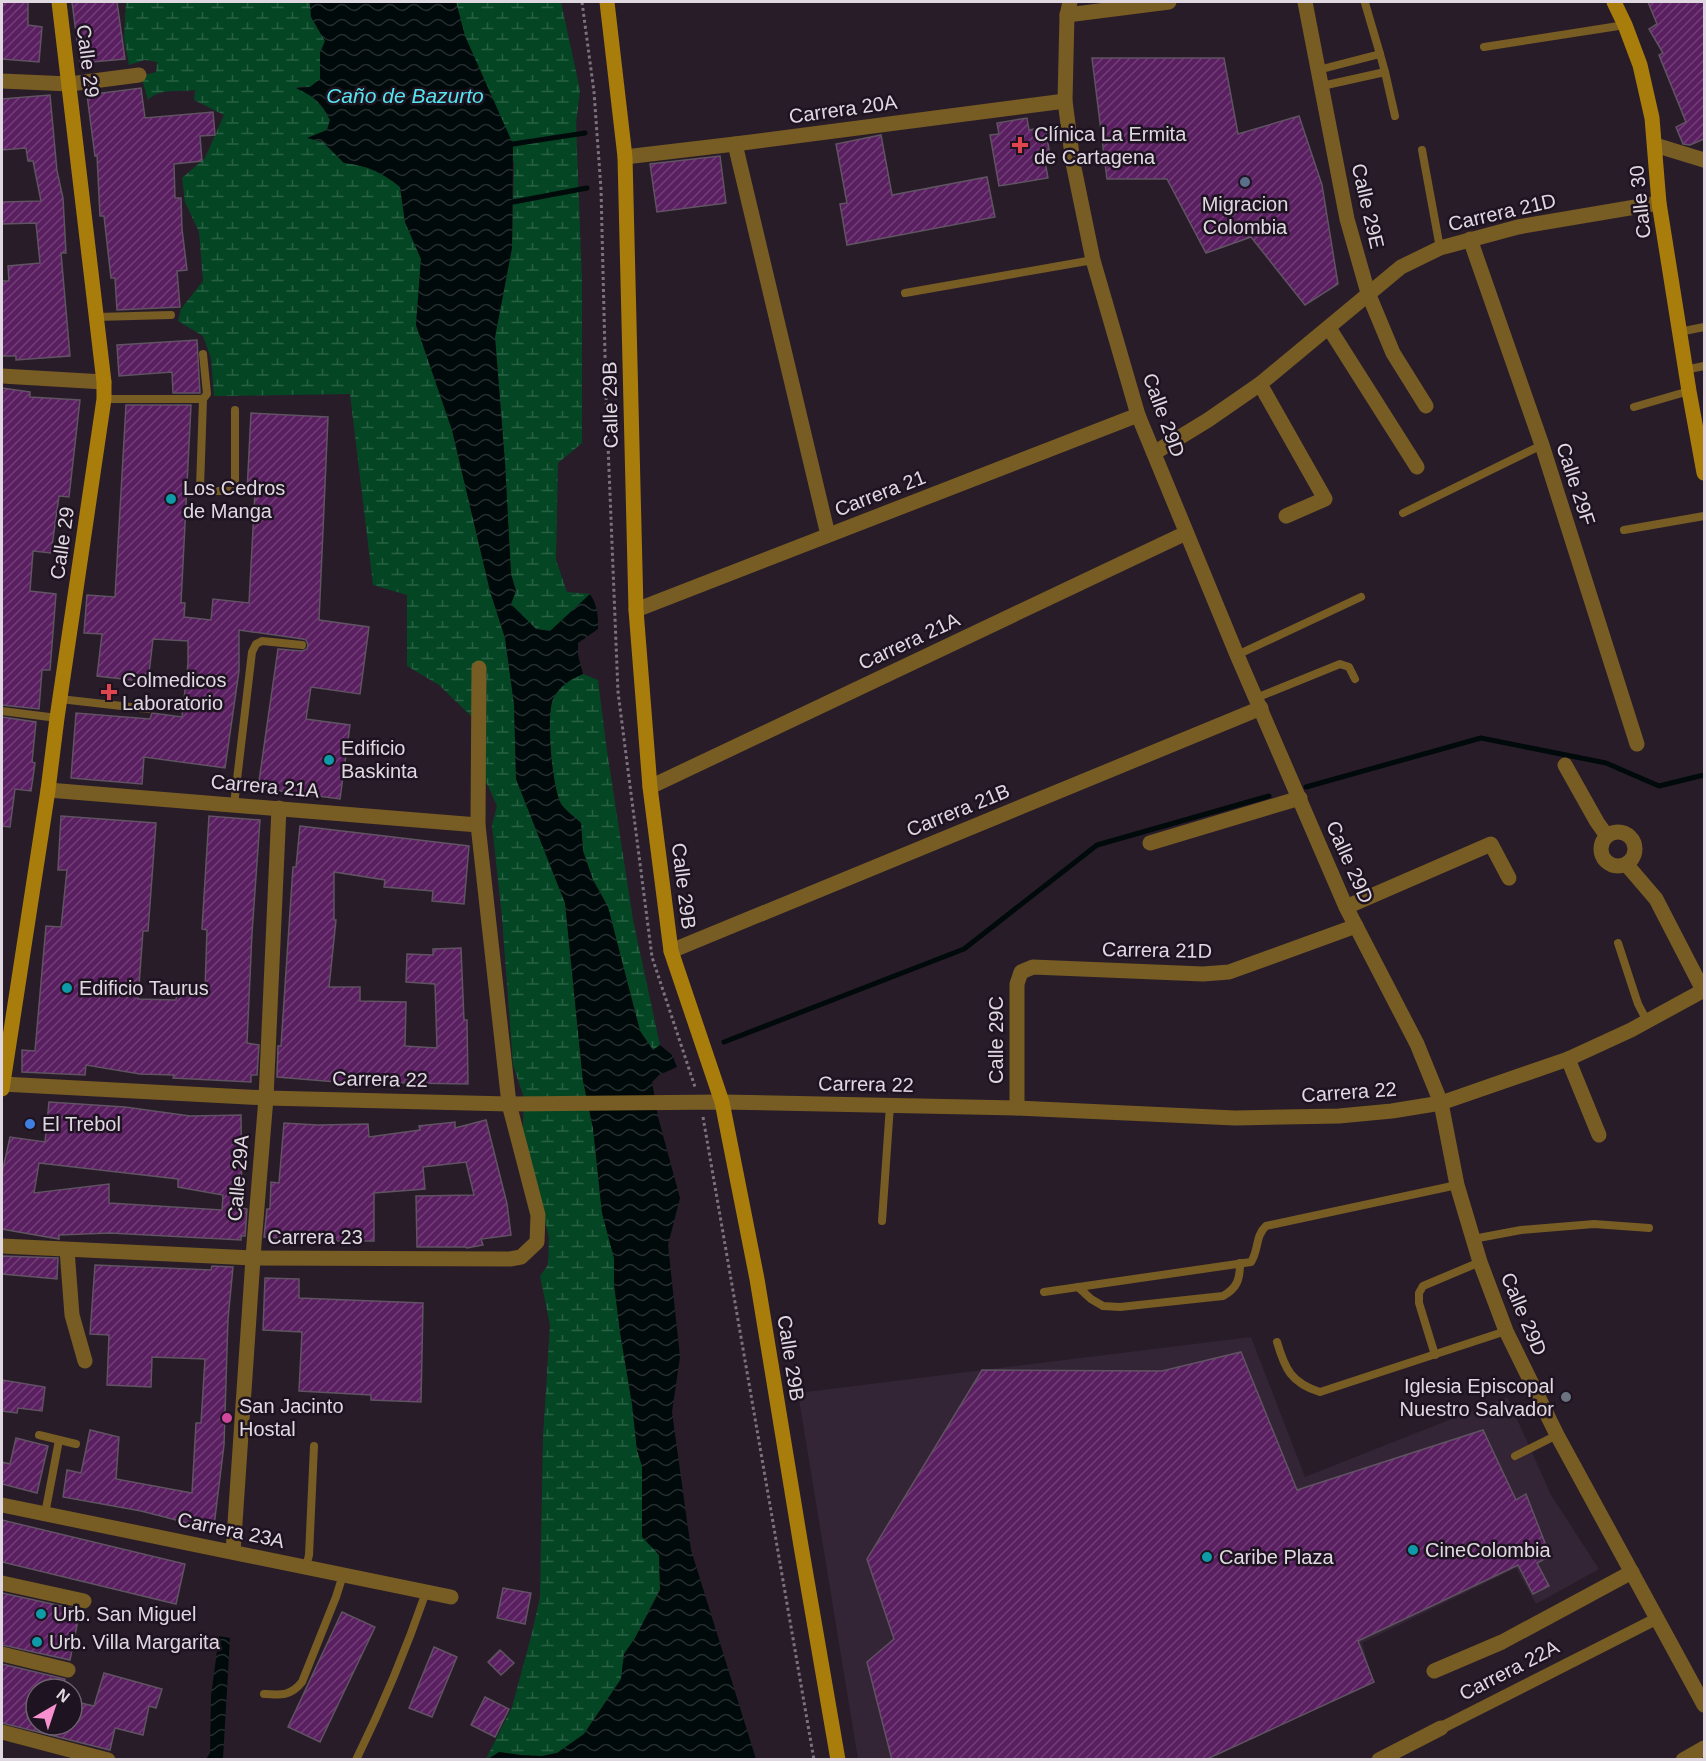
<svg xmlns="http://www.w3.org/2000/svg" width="1706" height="1761" font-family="Helvetica,sans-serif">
<defs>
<pattern id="wetland-marsh" width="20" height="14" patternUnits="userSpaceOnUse" patternTransform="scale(1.5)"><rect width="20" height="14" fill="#044624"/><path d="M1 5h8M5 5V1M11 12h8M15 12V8" fill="none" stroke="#286044"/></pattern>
<pattern id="water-waves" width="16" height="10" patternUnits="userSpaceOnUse" patternTransform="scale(1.5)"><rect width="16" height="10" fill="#000a0b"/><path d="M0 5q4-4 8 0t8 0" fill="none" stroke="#252d2e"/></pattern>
<pattern id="building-hatch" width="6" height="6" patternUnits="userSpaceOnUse" patternTransform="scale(1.5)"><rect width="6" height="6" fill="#591f60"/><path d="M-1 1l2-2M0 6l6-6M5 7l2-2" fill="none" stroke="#713f76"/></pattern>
</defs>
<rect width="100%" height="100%" fill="#281c29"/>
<!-- built -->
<path fill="#342536" d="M1251 1337 1305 1477 1507 1397 1551 1495 1599 1569 1536 1604 1516 1568 1362 1643 1374 1682 1205 1759H858L798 1393Z"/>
<!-- wetland -->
<g fill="url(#wetland-marsh)">
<path d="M126 2H310L311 17 325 41 320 53V79L310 87H297C313 96 322 104 330 120L327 130 308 138 323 142 344 163C367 165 383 173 400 187L405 222 421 259 416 325 452 430 490 591 505 638 514 704 516 779 565 903 583 1081 593 1128 602 1213 614 1258V1284L620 1332 632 1404 637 1450 642 1466 643 1536 659 1555 660 1589 635 1638 624 1654 621 1679 584 1734 557 1753 542 1756 520 1755 499 1752 486 1759 512 1707 531 1637 540 1597 543 1437 550 1325 540 1276 548 1265 549 1238 523 1130 524 1098 513 1065 502 917 492 825 497 806 488 786 476 766 472 717 439 685 407 666V595L373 585 350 394 214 396 211 358 203 336 178 321 181 309 203 281 199 232 185 202 182 178 205 158 224 115 194 100 195 90C180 92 158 88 148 100L141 76 156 72 157 62 145 60 129 65 124 38Z"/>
<path d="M456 2H561L580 90 576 124 582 281V443L558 463 556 560 567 592 590 594 551 631 536 629 510 604 516 591 511 574 505 463 495 337 512 248 514 163 465 36Z"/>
<path d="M583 674 598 680 606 744 633 920 660 1045 653 1050 640 1031 608 907 593 880 583 851 581 823C575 817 566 811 561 804 552 788 545 711 554 697 561 685 571 679 583 674Z"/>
</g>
<!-- water -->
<g fill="url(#water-waves)">
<path d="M310 2H456L465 36 513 144 512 248 495 337 505 463 511 574 516 591 511 604 536 629 550 631 590 594C598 606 598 616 598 629L578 643V655L583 674C571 679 561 685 554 697 545 711 552 788 561 804 566 811 575 817 581 823L583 851 593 880 608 907 640 1031 653 1050 660 1045 672 1055 677 1067 659 1075 652 1082 658 1117 680 1198 668 1245 680 1357 672 1412 691 1550 756 1759H489L499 1752 520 1755 542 1756 557 1753 584 1734 621 1679 624 1654 635 1638 660 1590 659 1555 642 1537V1466L637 1450 632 1404 620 1332 614 1284V1258L602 1213 593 1128 583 1081 565 903 516 779 514 704 505 638 490 591 452 430 416 325 421 259 405 222 400 187C383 173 367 165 344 163L323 142 307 138 327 130 330 120C321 101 314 97 296 88L310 87 320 79V53L325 41 311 17Z"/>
<path d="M219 1636 230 1638 223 1759H206L210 1753 211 1696Z"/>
</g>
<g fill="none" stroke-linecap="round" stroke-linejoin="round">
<!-- stream -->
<g stroke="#000a0b" stroke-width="5">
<path d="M513 144 585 133"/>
<path d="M513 202 587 188"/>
<path d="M1306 787 1481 738 1606 763 1659 786 1704 775"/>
<path d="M724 1042 964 949 1097 845 1269 796"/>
</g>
</g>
<!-- building -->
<g fill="url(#building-hatch)" stroke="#605362" stroke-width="1.5" fill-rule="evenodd">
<path d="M2 2H28V25L42 27 39 62 2 59Z"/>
<path d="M72 2H117L125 59 80 63Z"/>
<path d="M1648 2H1704V139L1690 145 1683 144 1676 127 1686 122 1659 55 1663 53 1649 29 1657 24Z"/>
<path d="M1092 58H1224L1238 134 1299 116 1322 185 1338 284 1305 305 1251 237 1206 253 1167 179H1107Z"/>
<path d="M141 88 145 118 213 112 215 135 200 136 202 161 174 164 175 198H181L182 229 187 270 177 271 180 307 117 310 115 278H111L104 216H100L97 155 95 156 87 95Z"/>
<path d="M50 95 57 171 63 198 66 253H61L70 356 16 360V356H2V281H9L8 266 40 263 36 223 2 224V202L41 201 33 161H28L26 148 2 150V99Z"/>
<path d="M1027 118 1029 130 1045 127 1050 155 1044 156 1048 178 999 186 990 135 999 134 997 123Z"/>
<path d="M881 135 892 195 987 177 995 217 847 245 840 204 847 203 836 144Z"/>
<path d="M720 156 726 203 657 212 650 164Z"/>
<path d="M197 340 200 393H173L172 372 119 376 117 345Z"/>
<path d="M2 388 30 392V397L80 400 69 497 59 496 51 553 33 551 30 591 56 594 50 670H42L39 709 2 705Z"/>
<path d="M126 405H191L181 603H185L184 617 211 620 213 599 249 603 255 492H247L251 413 328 417 319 620 369 627 360 694 311 687 306 719 350 725 340 799 258 788 278 649 302 651 307 649 308 645 306 640 303 639 239 630V671L225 768 144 757 142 784 71 778 76 713 150 719 152 713 182 717 188 663V641L153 639 148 682 97 676 102 634 84 633 87 595 115 597Z"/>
<path d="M2 717 36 722 32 762 35 763 31 791 15 789 10 827 2 826Z"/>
<path d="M61 816 156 823 148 931H143L138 999 176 1000 177 988 205 989 207 930 202 929 209 816 260 820 252 933 247 1043 259 1045 257 1075H251V1082L173 1078 174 1075 140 1074 86 1065 85 1075 22 1072V1050L35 1051 46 926 61 927 67 870H58Z"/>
<path d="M300 826 469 846 464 904 432 901 433 891 384 887 385 880 334 872V920H336L329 987H360V1001L406 1002 405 1046 437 1048 435 984 406 982 407 954 433 955V949L461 948 464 1020H467L468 1084 350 1082 349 1083 277 1077 278 1046H281L293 867H296Z"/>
<path d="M49 1102 125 1107 190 1116 241 1115 242 1208 247 1209 245 1236H241V1240L110 1233 59 1235V1239L2 1229V1173L10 1137 45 1142ZM39 1163 178 1179V1187L223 1195 222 1210 109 1203V1184L34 1193Z"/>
<path d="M486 1120 507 1204 511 1235 481 1239 483 1245 467 1248 466 1247H417L416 1196 474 1195 466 1162 423 1167 425 1189 374 1193V1241H325L264 1237 267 1209H270L271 1182 279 1183 284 1123 318 1125 368 1124 369 1137 420 1130 419 1126 455 1122V1128Z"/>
<path d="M2 1256 58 1258 57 1279 2 1274Z"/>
<path d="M95 1265 211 1270 212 1266 233 1267 228 1319 224 1445 214 1526 188 1523 141 1511 63 1497 67 1470 81 1473 90 1430 119 1437 116 1479 192 1493 196 1423H201L205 1359 152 1357 151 1387 107 1385 109 1335 90 1334Z"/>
<path d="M265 1278 299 1279V1298L423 1303 421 1402 371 1400V1395L299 1391 302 1332 263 1330Z"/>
<path d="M1241 1352 1297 1490 1483 1430 1516 1500 1526 1494 1550 1556 1537 1563 1549 1586 1533 1594 1518 1565 1358 1641 1374 1682 1205 1760H892L867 1662 894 1639 867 1559 982 1370 1162 1371Z"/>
<path d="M2 1380 45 1387 42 1411 18 1408 17 1413 2 1411Z"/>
<path d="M16 1438 48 1446 37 1493 2 1484V1462L10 1464Z"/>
<path d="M2 1520 185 1564 176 1604 2 1562Z"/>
<path d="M503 1588 531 1593 525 1624 497 1618Z"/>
<path d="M2 1593 80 1610 70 1660 2 1645Z"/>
<path d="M342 1612 375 1627 320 1742 288 1727Z"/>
<path d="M434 1647 457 1657 432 1717 409 1708Z"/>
<path d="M500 1650 514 1663 501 1675 488 1662Z"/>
<path d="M2 1664 65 1679 63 1689H36V1725H72V1701L94 1706 104 1673 162 1689 156 1708 149 1706 143 1735 115 1728 110 1750 2 1723Z"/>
<path d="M485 1697 509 1709 495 1737 471 1725Z"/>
</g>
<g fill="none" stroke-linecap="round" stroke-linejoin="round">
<!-- path -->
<g stroke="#7c727d" stroke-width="3" stroke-dasharray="3 3" stroke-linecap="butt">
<path d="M582 2 594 92 601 189 606 395 618 692 652 957 695 1087"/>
<path d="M703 1117 814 1760"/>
</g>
<!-- service -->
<g stroke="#775c23" stroke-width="8">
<path d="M1484 47 1625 25"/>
<path d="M1380 54 1385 72"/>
<path d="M1318 70 1380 54 1365 3"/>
<path d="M1322 86 1385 72 1395 116"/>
<path d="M1422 150 1440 248"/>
<path d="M905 293 1093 260"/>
<path d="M96 317 171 315"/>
<path d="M1679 332 1704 327"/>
<path d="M1685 370 1704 366"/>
<path d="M104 399H203L207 394 203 354"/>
<path d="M203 399 200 488 204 491H233L235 487V410"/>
<path d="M1634 407 1689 391"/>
<path d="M1403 513 1542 445"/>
<path d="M1624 530 1704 516"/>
<path d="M1237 655 1361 597"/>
<path d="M1256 698 1340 664 1349 667 1355 679"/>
<path d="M60 699 148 709"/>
<path d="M2 711 57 718"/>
<path d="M234 805 252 652 256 644 262 641 302 645"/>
<path d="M1618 943 1638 1004 1647 1021"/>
<path d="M882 1221 890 1105"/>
<path d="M1473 1239 1521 1230 1594 1224 1649 1228"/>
<path d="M1078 1287 1091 1299 1103 1306 1120 1307 1223 1296C1237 1288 1240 1280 1240 1263"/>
<path d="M1044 1292 1251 1262C1259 1250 1255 1236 1266 1226L1457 1185"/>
<path d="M1277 1342C1285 1369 1291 1383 1320 1392L1506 1331"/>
<path d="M1435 1355 1419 1303V1293L1423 1286 1480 1262"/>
<path d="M39 1435 76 1444"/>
<path d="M1515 1456 1557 1435"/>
<path d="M45 1514 59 1440"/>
<path d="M306 1567 309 1555 314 1446"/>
<path d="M264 1694C281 1695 291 1696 302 1682L336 1597 343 1575"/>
<path d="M356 1760C383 1705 406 1650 426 1592"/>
</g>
<!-- pedestrian -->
<path stroke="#775c23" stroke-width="12" d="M1441 1728 1658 1618"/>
<!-- minor -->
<g stroke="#775c23" stroke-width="15">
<path d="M1305 2 1347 219 1368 293 1393 353 1426 406"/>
<path d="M1067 15 1169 2"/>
<path d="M2 81 70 84 139 75"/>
<path d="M735 144 828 535"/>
<path d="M625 157 735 144 1065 101"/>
<path d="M1470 239 1542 445 1637 744"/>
<path d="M1329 328 1417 467"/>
<path d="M2 376 104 382"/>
<path d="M1260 384 1325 499 1286 516"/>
<path d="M1154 453 1208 420 1260 384 1401 267 1440 248 1518 227 1659 203"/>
<path d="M636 610 1138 415"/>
<path d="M1565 765 1597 822 1607 836"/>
<path d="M650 787 1186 533"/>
<path d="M48 790 478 825"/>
<circle cx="1618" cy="849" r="17"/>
<path d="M1150 843 1300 798"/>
<path d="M1626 864 1656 899 1703 990"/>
<path d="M1346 907 1491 844 1509 878"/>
<path d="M671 951 1261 708"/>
<path d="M1568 1059 1599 1135"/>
<path d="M1017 1108V984L1021 972 1033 967 1203 974 1229 972 1356 926"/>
<path d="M2 1246 253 1258 510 1259 521 1257 537 1242 538 1215 509 1104 478 825 479 668"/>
<path d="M67 1250 72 1315 85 1361"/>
<path d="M2 1505 451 1597"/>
<path d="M233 1552 254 1244 266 1098 279 808"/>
<path d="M2 1583 84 1601"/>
<path d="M2 1654 68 1670"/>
<path d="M1434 1671 1502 1642 1632 1572"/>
<path d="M2 1732 108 1760"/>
<path d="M1379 1760 1441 1728"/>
<path d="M1683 1760 1704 1748"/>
</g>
<!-- tertiary -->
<g stroke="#775c23" stroke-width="15">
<path d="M1070 2 1067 15 1065 101 1073 163 1093 260 1138 415 1237 655 1346 907 1417 1044 1441 1103 1457 1185 1480 1262 1506 1331 1557 1435 1704 1705"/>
<path d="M1655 145 1704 160"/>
<path d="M2 1084 266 1098 509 1104 722 1102 1017 1108 1235 1118 1339 1116 1392 1111 1441 1103 1568 1059 1631 1030 1704 990"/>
</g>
<!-- secondary -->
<g stroke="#a87d0b" stroke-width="15">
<path d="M607 2 625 157 636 610 650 787 671 951 722 1102 757 1279 801 1546 838 1760"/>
<path d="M1614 2 1625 25 1640 65 1652 118 1659 203 1689 391 1704 473"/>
<path d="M2 1089 48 790 57 718 104 399V382L59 2"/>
</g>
</g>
<!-- markers -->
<g fill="#e0444e" stroke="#1e1320" stroke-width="2">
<path d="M1017 136h6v6h6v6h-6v6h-6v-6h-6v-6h6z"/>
<path d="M106 683h6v6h6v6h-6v6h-6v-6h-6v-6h6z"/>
</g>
<circle fill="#5c6f8a" stroke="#1e1320" stroke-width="2" cx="1245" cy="182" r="6"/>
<g fill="#0f9aa8" stroke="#1e1320" stroke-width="2">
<circle cx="171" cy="499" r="6"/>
<circle cx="329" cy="760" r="6"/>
<circle cx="67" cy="988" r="6"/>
<circle cx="1413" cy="1550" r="6"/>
<circle cx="1207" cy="1557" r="6"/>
<circle cx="41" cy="1614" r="6"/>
<circle cx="37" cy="1642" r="6"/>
</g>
<circle fill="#3f7fe0" stroke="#1e1320" stroke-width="2" cx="30" cy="1124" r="6"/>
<circle fill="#6b7280" stroke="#1e1320" stroke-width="2" cx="1566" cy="1397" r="6"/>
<circle fill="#d1479c" stroke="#1e1320" stroke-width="2" cx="227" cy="1418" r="6"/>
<g text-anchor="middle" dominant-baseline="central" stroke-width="5" stroke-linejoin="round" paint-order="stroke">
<!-- street labels -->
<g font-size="20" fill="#e0d8e1" stroke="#1e1320">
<text transform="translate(88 61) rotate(83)">Calle 29</text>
<text transform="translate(843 109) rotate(-8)">Carrera 20A</text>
<text transform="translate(1640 202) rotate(-96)">Calle 30</text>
<text transform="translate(1368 206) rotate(77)">Calle 29E</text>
<text transform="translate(1502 212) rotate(-13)">Carrera 21D</text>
<text transform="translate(610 405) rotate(-91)">Calle 29B</text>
<text transform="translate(1164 415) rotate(70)">Calle 29D</text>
<text transform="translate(1576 484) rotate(72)">Calle 29F</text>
<text transform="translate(880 493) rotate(-21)">Carrera 21</text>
<text transform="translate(62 543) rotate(-82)">Calle 29</text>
<text transform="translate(909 641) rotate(-25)">Carrera 21A</text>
<text transform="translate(265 786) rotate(5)">Carrera 21A</text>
<text transform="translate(958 810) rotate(-22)">Carrera 21B</text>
<text transform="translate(1350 862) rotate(66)">Calle 29D</text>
<text transform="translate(684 886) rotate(83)">Calle 29B</text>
<text transform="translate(1157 950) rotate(1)">Carrera 21D</text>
<text transform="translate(996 1040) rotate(-90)">Calle 29C</text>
<text transform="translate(380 1079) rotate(1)">Carrera 22</text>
<text transform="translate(866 1084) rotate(1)">Carrera 22</text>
<text transform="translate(1349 1092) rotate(-4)">Carrera 22</text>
<text transform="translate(238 1178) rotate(-85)">Calle 29A</text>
<text x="315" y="1237">Carrera 23</text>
<text transform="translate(1524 1314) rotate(67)">Calle 29D</text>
<text transform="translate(791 1358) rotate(81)">Calle 29B</text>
<text transform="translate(231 1530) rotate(12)">Carrera 23A</text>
<text transform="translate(1509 1670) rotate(-27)">Carrera 22A</text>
</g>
<!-- poi labels -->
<g font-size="20" fill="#e0d8e1" stroke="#1e1320" text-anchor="start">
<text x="1034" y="134">Clínica La Ermita<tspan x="1034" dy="23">de Cartagena</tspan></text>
<text x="1245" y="204" text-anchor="middle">Migracion<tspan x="1245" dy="23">Colombia</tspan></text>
<text x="183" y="488">Los Cedros<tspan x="183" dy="23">de Manga</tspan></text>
<text x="122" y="680">Colmedicos<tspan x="122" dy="23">Laboratorio</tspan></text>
<text x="341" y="748">Edificio<tspan x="341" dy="23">Baskinta</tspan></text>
<text x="79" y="988">Edificio Taurus</text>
<text x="42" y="1124">El Trebol</text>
<text x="1554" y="1386" text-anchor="end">Iglesia Episcopal<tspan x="1554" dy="23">Nuestro Salvador</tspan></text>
<text x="239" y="1406">San Jacinto<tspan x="239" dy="23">Hostal</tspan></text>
<text x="1425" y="1550">CineColombia</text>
<text x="1219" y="1557">Caribe Plaza</text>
<text x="53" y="1614">Urb. San Miguel</text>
<text x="49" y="1642">Urb. Villa Margarita</text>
</g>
<!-- water labels -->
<g font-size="21" font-style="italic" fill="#56e6ef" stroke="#1e1320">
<text x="405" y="95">Caño de Bazurto</text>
</g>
</g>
<!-- border -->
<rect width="1706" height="1761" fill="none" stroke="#e0d8e1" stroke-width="6"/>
<!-- north arrow -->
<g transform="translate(54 1707) rotate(39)"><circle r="28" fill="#1e1320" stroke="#6c626d" stroke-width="1.5"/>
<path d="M0-4.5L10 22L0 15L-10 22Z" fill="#f790ce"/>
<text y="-9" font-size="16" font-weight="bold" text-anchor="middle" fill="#e0d8e1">N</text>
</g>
</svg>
